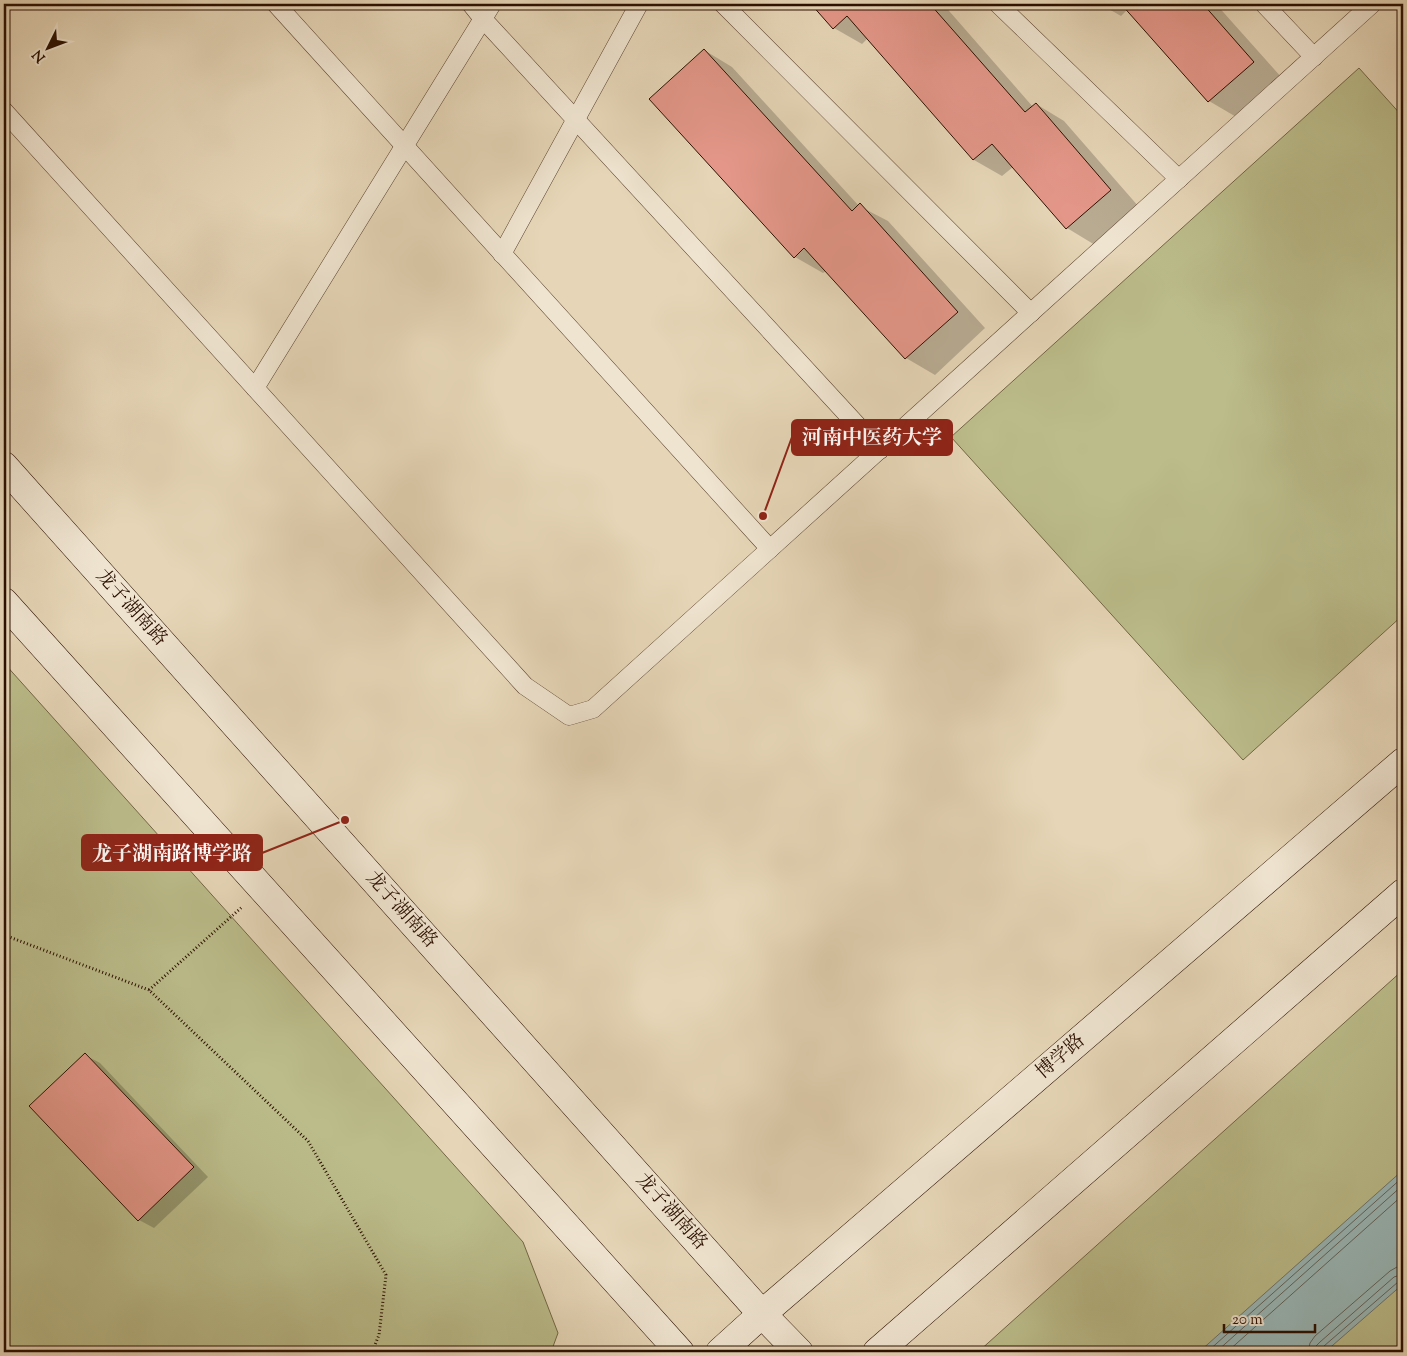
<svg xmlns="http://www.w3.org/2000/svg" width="1407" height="1356" font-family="'Sorts Mill Goudy','Noto Serif SC',serif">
<rect width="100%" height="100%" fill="#e6d6b7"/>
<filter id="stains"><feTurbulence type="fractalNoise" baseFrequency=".004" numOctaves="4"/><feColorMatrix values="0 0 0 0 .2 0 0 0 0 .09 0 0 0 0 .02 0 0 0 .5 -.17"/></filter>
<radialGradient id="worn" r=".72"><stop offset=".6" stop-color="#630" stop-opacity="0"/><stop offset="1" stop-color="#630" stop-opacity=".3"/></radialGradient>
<!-- green -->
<g fill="#bbbc8a" stroke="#736645">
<path d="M1359 68 1403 117V615L1243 760 951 437Z"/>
<path d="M4 663 523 1242 558 1333 551 1352H4Z"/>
<path d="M1403 970V1352H978Z"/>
</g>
<!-- water -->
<path fill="#99b7b7" stroke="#6d746e" d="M1403 1170V1284L1325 1352H1199Z"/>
<!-- shadow -->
<g fill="#0003">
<path d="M813 4H943L1033 107 1036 104 1064 121 1139 207 1095 245 1067 228 1013 167 1002 176 974 160 868 38 862 44 834 28Z"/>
<path d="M1100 4H1216L1282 78 1238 118 1209 101 1128 9 1121 16Z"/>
<path d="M704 50 732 67 859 206 888 221 985 328 935 375 906 358 826 271 823 273 795 257Z"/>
<path d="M85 1055 100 1063 208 1177 154 1228 139 1220Z"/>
</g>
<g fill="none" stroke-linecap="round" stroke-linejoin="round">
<!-- shore -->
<g stroke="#62635c" stroke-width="1">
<path d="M1207 1352 1403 1177"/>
<path d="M1216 1352 1403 1185"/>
<path d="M1227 1352 1403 1195"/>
<path d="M1308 1352 1310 1343 1315 1336 1390 1271 1397 1267H1403"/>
<path d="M1315 1352 1316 1346 1320 1342 1394 1277 1403 1274"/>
<path d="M1322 1352 1324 1346 1398 1282 1403 1280"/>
</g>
</g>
<!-- building -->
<g fill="#e49789" stroke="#2b0f00">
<path d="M811 4H930L1025 112 1036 103 1111 190 1066 229 992 144 973 160 847 16 833 29Z"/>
<path d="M1121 4H1203L1254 62 1208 102Z"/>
<path d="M704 49 852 211 860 203 958 312 905 359 804 248 794 258 649 99Z"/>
<path d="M85 1053 194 1167 138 1221 29 1106Z"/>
</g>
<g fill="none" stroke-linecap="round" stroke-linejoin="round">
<!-- lane casing -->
<g stroke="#5a412e" stroke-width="19">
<g id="lane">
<path d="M276 4 770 549"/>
<path d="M471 4 483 19 880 450"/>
<path d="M723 4 1031 313"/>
<path d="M998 4 1179 179"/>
<path d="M1264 4 1314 57"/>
<path d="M4 111 525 686 569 716 593 709 1372 4"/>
<path d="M502 254 639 4"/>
<path d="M255 388 492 4"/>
</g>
</g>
<!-- secondary casing -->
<g stroke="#2b0f00" stroke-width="29">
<g id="secondary">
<path d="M4 466 762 1314 799 1352"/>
<path d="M4 602 680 1352"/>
<path d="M720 1352 762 1314 1403 762"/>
<path d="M877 1352 1403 893"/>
</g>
</g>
<!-- path -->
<g stroke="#2b0f00" stroke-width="3" stroke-dasharray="1 2.5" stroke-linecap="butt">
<path d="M4 935 149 990 308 1141 386 1275 379 1335 372 1352"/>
<path d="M149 990 242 907"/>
</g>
<!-- lane -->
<use href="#lane" stroke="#efe4d0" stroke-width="18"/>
<!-- secondary -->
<use href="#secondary" stroke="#efe4d0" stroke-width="28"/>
</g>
<g text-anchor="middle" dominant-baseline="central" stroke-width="4.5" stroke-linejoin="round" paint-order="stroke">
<!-- street labels -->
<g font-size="19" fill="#2b0f00" stroke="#efe4d0">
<text transform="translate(131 608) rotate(48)">龙子湖南路</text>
<text transform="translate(401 910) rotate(48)">龙子湖南路</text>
<text transform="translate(1061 1057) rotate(-41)">博学路</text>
<text transform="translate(671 1212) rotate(48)">龙子湖南路</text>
</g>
</g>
<!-- callouts -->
<path fill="none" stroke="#8f2418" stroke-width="2" d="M763 516L792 437M345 820L262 853"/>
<g fill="#8f2418" stroke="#efe4d0" stroke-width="2">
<circle cx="763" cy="516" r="5"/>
<circle cx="345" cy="820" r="5"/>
</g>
<g fill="#8f2418" stroke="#8f2418" stroke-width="2">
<rect x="792" y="420" width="160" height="35" rx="5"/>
<rect x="82" y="835" width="180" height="35" rx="5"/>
</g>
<g font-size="20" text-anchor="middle" font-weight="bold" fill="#fff">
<text x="872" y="444">河南中医药大学</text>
<text x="172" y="860">龙子湖南路博学路</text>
</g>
<!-- margin -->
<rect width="1407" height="1356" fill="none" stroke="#e6d6b7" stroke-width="20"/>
<rect x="5" y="5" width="1397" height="1346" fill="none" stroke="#2b0f00" stroke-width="2.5"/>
<rect x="10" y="10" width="1387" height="1336" fill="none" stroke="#2b0f00"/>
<!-- north arrow -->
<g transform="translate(48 48) rotate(228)" stroke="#efe4d0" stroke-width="4" paint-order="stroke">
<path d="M0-4L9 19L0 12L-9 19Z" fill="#2b0f00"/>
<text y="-8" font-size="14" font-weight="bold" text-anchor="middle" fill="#2b0f00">N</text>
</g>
<!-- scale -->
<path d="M1224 1324v8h91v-8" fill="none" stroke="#2b0f00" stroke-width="2.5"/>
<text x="1232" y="1324" font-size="15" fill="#2b0f00" stroke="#efe4d0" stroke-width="4" paint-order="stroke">20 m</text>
<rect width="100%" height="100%" filter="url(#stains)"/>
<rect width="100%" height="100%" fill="url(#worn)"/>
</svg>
